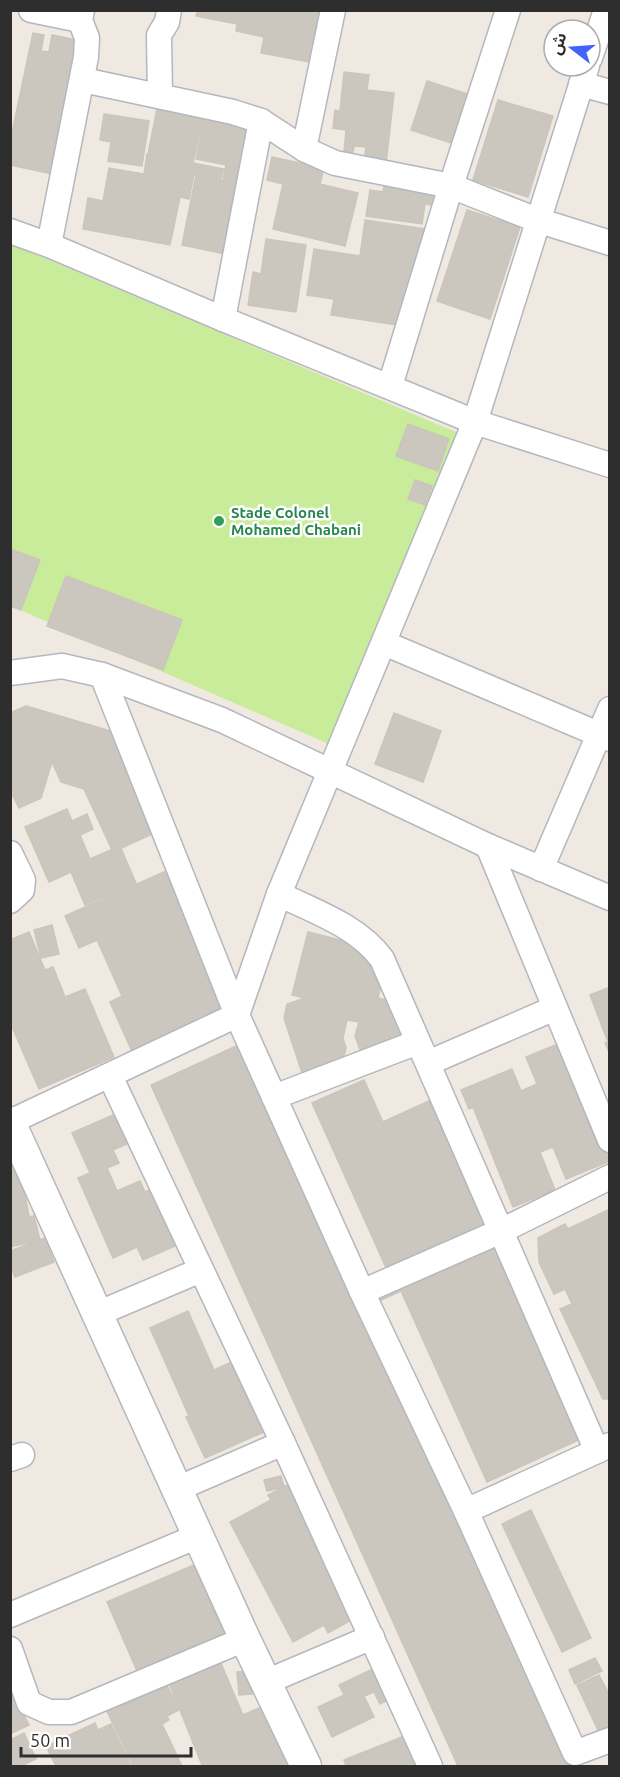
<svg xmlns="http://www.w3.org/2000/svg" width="620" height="1777" font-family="Ubuntu,'Noto Sans Arabic',sans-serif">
<rect width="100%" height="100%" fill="#efe9e1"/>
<!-- pitch -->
<path fill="#c9ec9a" d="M11 244 463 435 331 745 11 606Z"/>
<!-- building -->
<g fill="#cbc7bf" stroke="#cbc5ba" stroke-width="1.5">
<path d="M198 10H340L331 66 261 53 264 37 236 31 237 24 196 16Z"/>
<path d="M33 33 44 35 41 51 49 52 52 35 87 42 62 176 10 165V142Z"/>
<path d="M344 72 369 75 367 90 394 93 386 164 364 162 366 147 354 146 353 153 344 152 346 130 333 128 335 110 340 111Z"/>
<path d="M427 81 483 99 467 148 411 130Z"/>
<path d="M498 100 553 116 528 197 473 180Z"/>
<path d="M157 109 203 118 193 163 148 154Z"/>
<path d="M104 114 149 121 142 166 108 161 111 142 100 140Z"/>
<path d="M205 114 266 126 239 257 182 245 196 175 223 181 226 165 196 159Z"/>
<path d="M147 154 224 169 221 179 194 174 189 199 180 197 170 245 83 229 88 198 103 201 109 168 144 174Z"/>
<path d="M272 157 324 168 320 184 358 193 345 246 273 229 283 184 267 180Z"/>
<path d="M385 179 449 188 446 207 425 204 422 224 366 216 370 190 383 192Z"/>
<path d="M467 210 520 227 490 319 437 301Z"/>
<path d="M365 220 425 229 410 327 331 315 334 299 307 295 314 249 360 256Z"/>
<path d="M266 239 306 245 296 312 248 305 253 272 261 274Z"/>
<path d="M408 424 449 439 438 471 396 456Z"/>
<path d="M415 480 432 486 425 505 408 499Z"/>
<path d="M10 549 40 560 21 610 10 606Z"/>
<path d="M66 576 182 620 163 670 47 626Z"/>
<path d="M26 706 111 731 153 825 150 835 113 852 84 789 61 782 52 762 41 798 19 808 10 790V713Z"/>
<path d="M394 713 441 731 423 782 375 764Z"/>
<path d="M67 809 72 821 87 814 93 829 80 835 90 859 120 846 136 883 85 905 71 872 49 882 25 827Z"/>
<path d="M173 868 236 1011 134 1056 110 1002 122 996 97 940 79 948 65 916Z"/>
<path d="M52 925 59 954 41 958 34 930Z"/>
<path d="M29 932 45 970 53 967 65 997 85 989 114 1057 39 1089 10 1022V940Z"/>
<path d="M308 932 389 952 378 998 390 1001 404 1041 362 1055 355 1036 359 1022 347 1020 343 1038 346 1048 339 1074 306 1085 284 1018 287 1004 305 998 292 995Z"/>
<path d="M610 987V1054L605 1043 608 1042 590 995Z"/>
<path d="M568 1040 610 1143V1161L566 1179 553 1147 540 1152 555 1190 513 1207 473 1107 469 1109 461 1090 512 1069 521 1091 537 1084 526 1057Z"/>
<path d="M247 1041 358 1286 388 1272 312 1103 364 1080 383 1122 431 1100 583 1438 487 1482 401 1291 368 1306 575 1766H458L151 1085Z"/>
<path d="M129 1108 142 1137 113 1150 119 1163 107 1168 117 1191 140 1181 145 1192 155 1188 191 1239 143 1260 137 1247 113 1258 78 1178 90 1173 72 1133Z"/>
<path d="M19 1160 29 1217 34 1216 40 1240 10 1247V1162Z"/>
<path d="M610 1209V1399H603L560 1309 572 1304 565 1289 554 1294 539 1262 538 1238 565 1224 568 1229Z"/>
<path d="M45 1238 54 1262 15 1277 10 1265V1251Z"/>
<path d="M188 1311 214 1370 234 1361 266 1431 205 1458 186 1417 189 1416 150 1328Z"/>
<path d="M281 1476 284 1487 267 1491 264 1480Z"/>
<path d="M291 1483 360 1615 328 1633 324 1625 293 1642 230 1522 271 1500 268 1495Z"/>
<path d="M531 1510 591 1638 562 1652 502 1524Z"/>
<path d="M194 1565 228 1643 141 1680 107 1602Z"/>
<path d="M595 1658 602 1671 575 1684 569 1670Z"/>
<path d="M220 1661 243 1715 266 1705 291 1766H199L202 1765 169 1683Z"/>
<path d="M381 1665 396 1696 380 1704 374 1692 364 1696 374 1717 332 1737 318 1707 344 1695 339 1685Z"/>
<path d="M250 1671 252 1694 239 1695 237 1672Z"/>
<path d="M599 1675 610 1696V1735L602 1739 577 1685Z"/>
<path d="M167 1685 179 1710 167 1716 169 1720 162 1724 182 1766H133L106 1709 122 1701 124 1705Z"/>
<path d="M10 1688 29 1725 10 1734Z"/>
<path d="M95 1723 98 1730 111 1724 131 1766H56L46 1746Z"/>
<path d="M422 1729 436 1766H346L344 1760Z"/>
<path d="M24 1733 36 1759 21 1766H10V1740Z"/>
</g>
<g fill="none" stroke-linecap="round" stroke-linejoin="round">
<!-- minor casing -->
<g stroke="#b4b7c1" stroke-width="27">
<g id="minor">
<path d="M31 10 80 20"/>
<path d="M590 58 606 10"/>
<path d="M83 80 233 112 261 121"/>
<path d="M581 84 610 92"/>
<path d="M160 96 159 35 167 22 169 10"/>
<path d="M304 149 333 10"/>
<path d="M10 231 49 245 223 319 475 422 610 465"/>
<path d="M49 245 86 57 87 38 80 20 82 10"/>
<path d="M223 319 261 121 304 149 335 163 451 186 537 220 610 243"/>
<path d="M390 386 451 186 508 10"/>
<path d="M384 643 610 739"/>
<path d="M10 673 62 666 102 675 222 720 488 846 610 898"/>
<path d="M102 675 237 1015 362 1292 466 1511 575 1753 610 1740"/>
<path d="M488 846 610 1140"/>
<path d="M10 853 23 880 22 890 10 901"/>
<path d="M541 869 610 709"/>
<path d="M279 894C315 912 358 926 382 959L597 1451"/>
<path d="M428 1063 555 1008"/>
<path d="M110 1076 283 1443 430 1766"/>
<path d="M274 1097 418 1042"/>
<path d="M10 1122 237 1015 279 894 475 422 587 66"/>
<path d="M362 1292 501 1231 610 1177"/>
<path d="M97 1314 201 1270"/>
<path d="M10 1459 22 1455"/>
<path d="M177 1489 283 1443"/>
<path d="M466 1511 610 1445"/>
<path d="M10 1615 198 1536"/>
<path d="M10 1649 29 1703 49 1712H71L245 1639"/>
<path d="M266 1682 372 1637"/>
</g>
</g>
<!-- tertiary casing -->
<g stroke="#b4b7c1" stroke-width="33">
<path id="tertiary" d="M10 1122 245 1639 306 1766"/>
</g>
<!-- minor -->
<use href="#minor" stroke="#fff" stroke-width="24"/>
<!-- tertiary -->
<use href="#tertiary" stroke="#fff" stroke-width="30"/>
</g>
<!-- markers -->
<circle fill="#2e9e5b" stroke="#fff" stroke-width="2" cx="219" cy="521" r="6"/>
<g text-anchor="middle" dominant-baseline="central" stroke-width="5" stroke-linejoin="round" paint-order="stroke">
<!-- leisure labels -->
<g font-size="15" font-weight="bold" fill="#27864d" stroke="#fff" text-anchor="start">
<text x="231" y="512">Stade Colonel<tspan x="231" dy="17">Mohamed Chabani</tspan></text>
</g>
</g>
<!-- border -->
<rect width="620" height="1777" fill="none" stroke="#2e2e2e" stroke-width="24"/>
<!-- north arrow -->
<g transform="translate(572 48) rotate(287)"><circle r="28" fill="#ffffff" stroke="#ababab" stroke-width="1.5"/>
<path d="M0-4.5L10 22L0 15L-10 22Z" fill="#4264fb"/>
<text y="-9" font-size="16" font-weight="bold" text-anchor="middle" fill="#2e2e2e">ش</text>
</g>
<!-- scale -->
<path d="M21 1747v9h170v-9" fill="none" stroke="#2e2e2e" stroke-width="3"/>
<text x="30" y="1747" font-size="18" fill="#2e2e2e" stroke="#ffffff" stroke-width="4.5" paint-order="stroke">50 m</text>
</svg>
